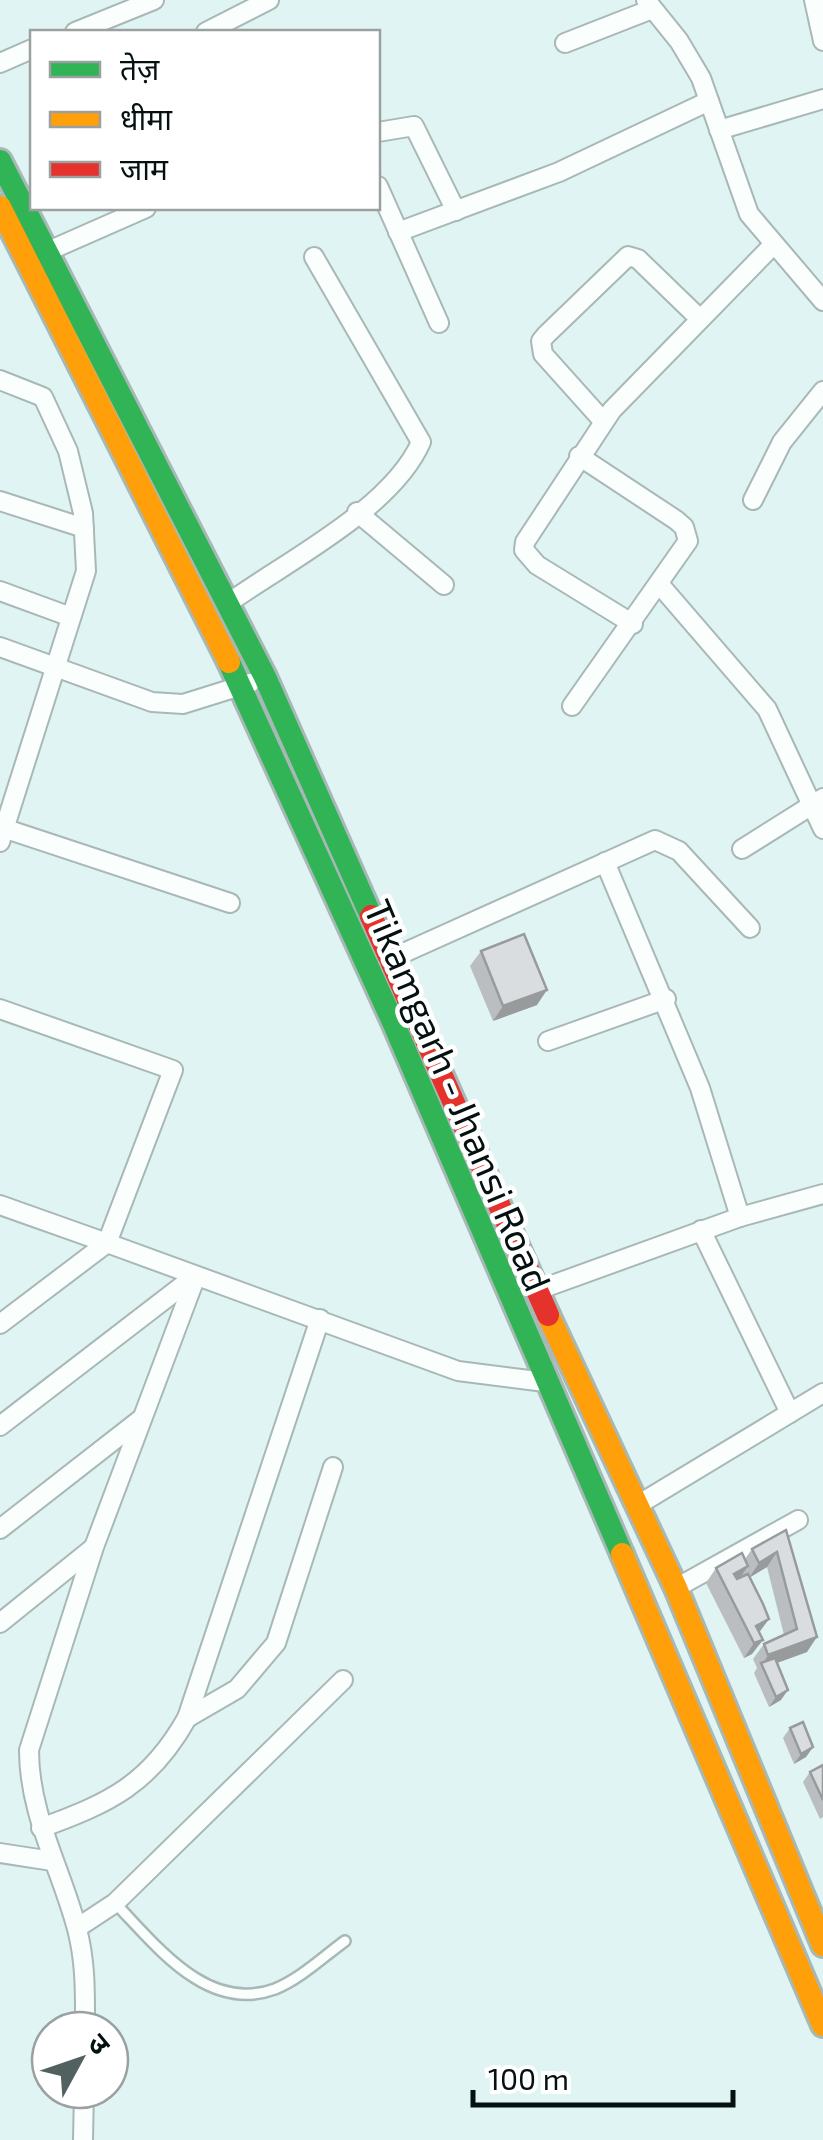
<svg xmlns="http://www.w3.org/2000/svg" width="823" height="2140" font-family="'Exo 2','Noto Sans Devanagari',sans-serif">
<rect width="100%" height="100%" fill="#e0f5f3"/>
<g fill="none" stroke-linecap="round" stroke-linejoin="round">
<!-- lane casing -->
<g stroke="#a8b8b6" stroke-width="14">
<path id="lane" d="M115 1903C156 1945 207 2014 275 1989 300 1979 323 1957 345 1941"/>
</g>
<!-- street casing -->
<g stroke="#a8b8b6" stroke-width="22">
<g id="street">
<path d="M646 0 679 41 701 78 749 214 823 301"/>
<path d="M814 0 823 41"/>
<path d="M75 32 154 0"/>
<path d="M206 32 269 0"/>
<path d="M565 43 652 9"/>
<path d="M0 63 32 49"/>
<path d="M719 130 823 99"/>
<path d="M378 132 414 126 456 211"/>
<path d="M378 186 439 323"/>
<path d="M398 232 559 172 709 101"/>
<path d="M46 252 146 208"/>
<path d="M0 380 43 397 68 451 83 513 86 571 0 842"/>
<path d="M603 421 543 354 541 341 546 335 628 256 638 259 700 319"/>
<path d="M753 500 782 442 823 391"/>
<path d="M0 501 84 528"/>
<path d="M357 512 444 585"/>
<path d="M660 585 767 709 823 829"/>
<path d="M0 591 71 617"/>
<path d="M227 604C285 562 392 509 421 442L314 257"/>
<path d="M633 624 537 565 524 550 525 542 612 410 774 244"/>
<path d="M0 647 152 702 183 704 250 683"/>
<path d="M572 706 688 541 684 527 676 520 579 456"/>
<path d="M0 827 230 903"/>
<path d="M742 849 823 798"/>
<path d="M605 862 700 1088 740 1217"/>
<path d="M388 960 655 840 679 851 750 928"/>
<path d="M0 1009 173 1070 107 1243 458 1371 545 1382"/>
<path d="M548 1041 666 999"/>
<path d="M0 1205 107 1243"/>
<path d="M701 1230 790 1413"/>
<path d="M541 1289 740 1217 823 1194"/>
<path d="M0 1324 107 1243"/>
<path d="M0 1426 195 1276"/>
<path d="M636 1506 823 1393"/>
<path d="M0 1529 141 1419"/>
<path d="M676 1588 798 1520"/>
<path d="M0 1623 93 1548"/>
<path d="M187 1718 237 1689 276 1643 333 1467"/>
<path d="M41 1828C110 1803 150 1784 187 1718L320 1319"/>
<path d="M0 1853 52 1861"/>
<path d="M77 1928 115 1903 343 1680"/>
<path d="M85 2030C85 1996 86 1963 77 1929 61 1868 29 1815 29 1750L94 1547 196 1276"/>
<path d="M83 2140 84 2090"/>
</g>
</g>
<!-- fast casing -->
<g stroke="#a8b8b6" stroke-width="28">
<g id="fast">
<path d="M0 161 265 677 371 916"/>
<path d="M229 662 393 1022 622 1554"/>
</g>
</g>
<!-- slow casing -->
<g stroke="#a8b8b6" stroke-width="28">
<g id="slow">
<path d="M0 207 229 662"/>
<path d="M548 1315 676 1588 823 1945"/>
<path d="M622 1554 823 2025"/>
</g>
</g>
<!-- jam casing -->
<g stroke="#a8b8b6" stroke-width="28">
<path id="jam" d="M371 916 548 1315"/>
</g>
<!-- lane -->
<use href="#lane" stroke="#fafefd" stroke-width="9"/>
<!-- street -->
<use href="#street" stroke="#fafefd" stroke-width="18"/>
<!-- fast -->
<use href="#fast" stroke="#30b455" stroke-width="22"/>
<!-- slow -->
<use href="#slow" stroke="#ff9f0a" stroke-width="22"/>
<!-- jam -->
<use href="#jam" stroke="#e5322d" stroke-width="22"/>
</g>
<!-- wall -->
<g fill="#bbbec0">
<path d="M481 951 537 1005 493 1021 470 966Z"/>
<path d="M786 1530 807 1652 777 1663 781 1700 769 1707 754 1673 757 1668 753 1659 764 1644 784 1635 767 1567 750 1577 769 1619 759 1632 752 1654 744 1658 706 1583 716 1568 745 1559 752 1549Z"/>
<path d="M790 1728 813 1747 806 1757 794 1764 783 1738Z"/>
<path d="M823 1765V1817L820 1819 803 1782 810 1772Z"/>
</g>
<!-- shaded-wall -->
<g fill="#989b9c">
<path d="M547 990 537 1005 493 1021 503 1006Z"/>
<path d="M777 1552 767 1567 749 1578 759 1563Z"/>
<path d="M748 1566 738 1581 734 1574Z"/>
<path d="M769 1619 758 1634 756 1626Z"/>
<path d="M817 1637 807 1652 763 1668 762 1665 768 1655Z"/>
<path d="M763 1640 752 1654 744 1658 754 1643Z"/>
<path d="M788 1690 781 1700 769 1707 776 1697Z"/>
<path d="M813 1747 806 1757 794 1764 801 1754Z"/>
</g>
<!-- building -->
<g fill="#d9dddf" stroke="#989b9c" stroke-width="2.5">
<path d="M524 934 547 990 503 1006 481 951Z"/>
<path d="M786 1530 817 1637 768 1655 764 1644 797 1629 777 1552 759 1563 752 1549Z"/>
<path d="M742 1553 748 1566 734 1574 737 1579 748 1574 763 1604 769 1619 756 1626 763 1640 754 1643 716 1568Z"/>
<path d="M775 1658 788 1690 776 1697 761 1663Z"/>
<path d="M803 1722 813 1747 801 1754 790 1728Z"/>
<path d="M823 1765V1800L810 1772Z"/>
</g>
<g text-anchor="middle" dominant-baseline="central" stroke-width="9" stroke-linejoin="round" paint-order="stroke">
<!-- street labels -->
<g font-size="38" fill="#051111" stroke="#fff">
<text transform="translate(459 1095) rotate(67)">Tikamgarh - Jhansi Road</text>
</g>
</g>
<!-- legend -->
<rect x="30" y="30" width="350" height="180" fill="#ffffff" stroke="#9ba0a0" stroke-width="2.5"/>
<rect x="50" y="62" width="50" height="15" fill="#30b455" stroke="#9ba0a0" stroke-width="2.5"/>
<text x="120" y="80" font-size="30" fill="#051111">तेज़</text>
<rect x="50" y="112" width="50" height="15" fill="#ff9f0a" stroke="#9ba0a0" stroke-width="2.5"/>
<text x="120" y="130" font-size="30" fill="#051111">धीमा</text>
<rect x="50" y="162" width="50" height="15" fill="#e5322d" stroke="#9ba0a0" stroke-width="2.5"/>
<text x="120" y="180" font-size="30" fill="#051111">जाम</text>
<!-- north arrow -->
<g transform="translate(80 2060) rotate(50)"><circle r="48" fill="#ffffff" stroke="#9ba0a0" stroke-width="2.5"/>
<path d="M0-8L18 38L0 25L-18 38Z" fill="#526160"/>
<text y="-15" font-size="28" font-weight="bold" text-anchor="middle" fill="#051111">उ</text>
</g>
<!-- scale -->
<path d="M473 2090v15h260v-15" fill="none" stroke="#051111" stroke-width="5"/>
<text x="488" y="2090" font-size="30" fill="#051111" stroke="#ffffff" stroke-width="8" paint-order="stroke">100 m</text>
</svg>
